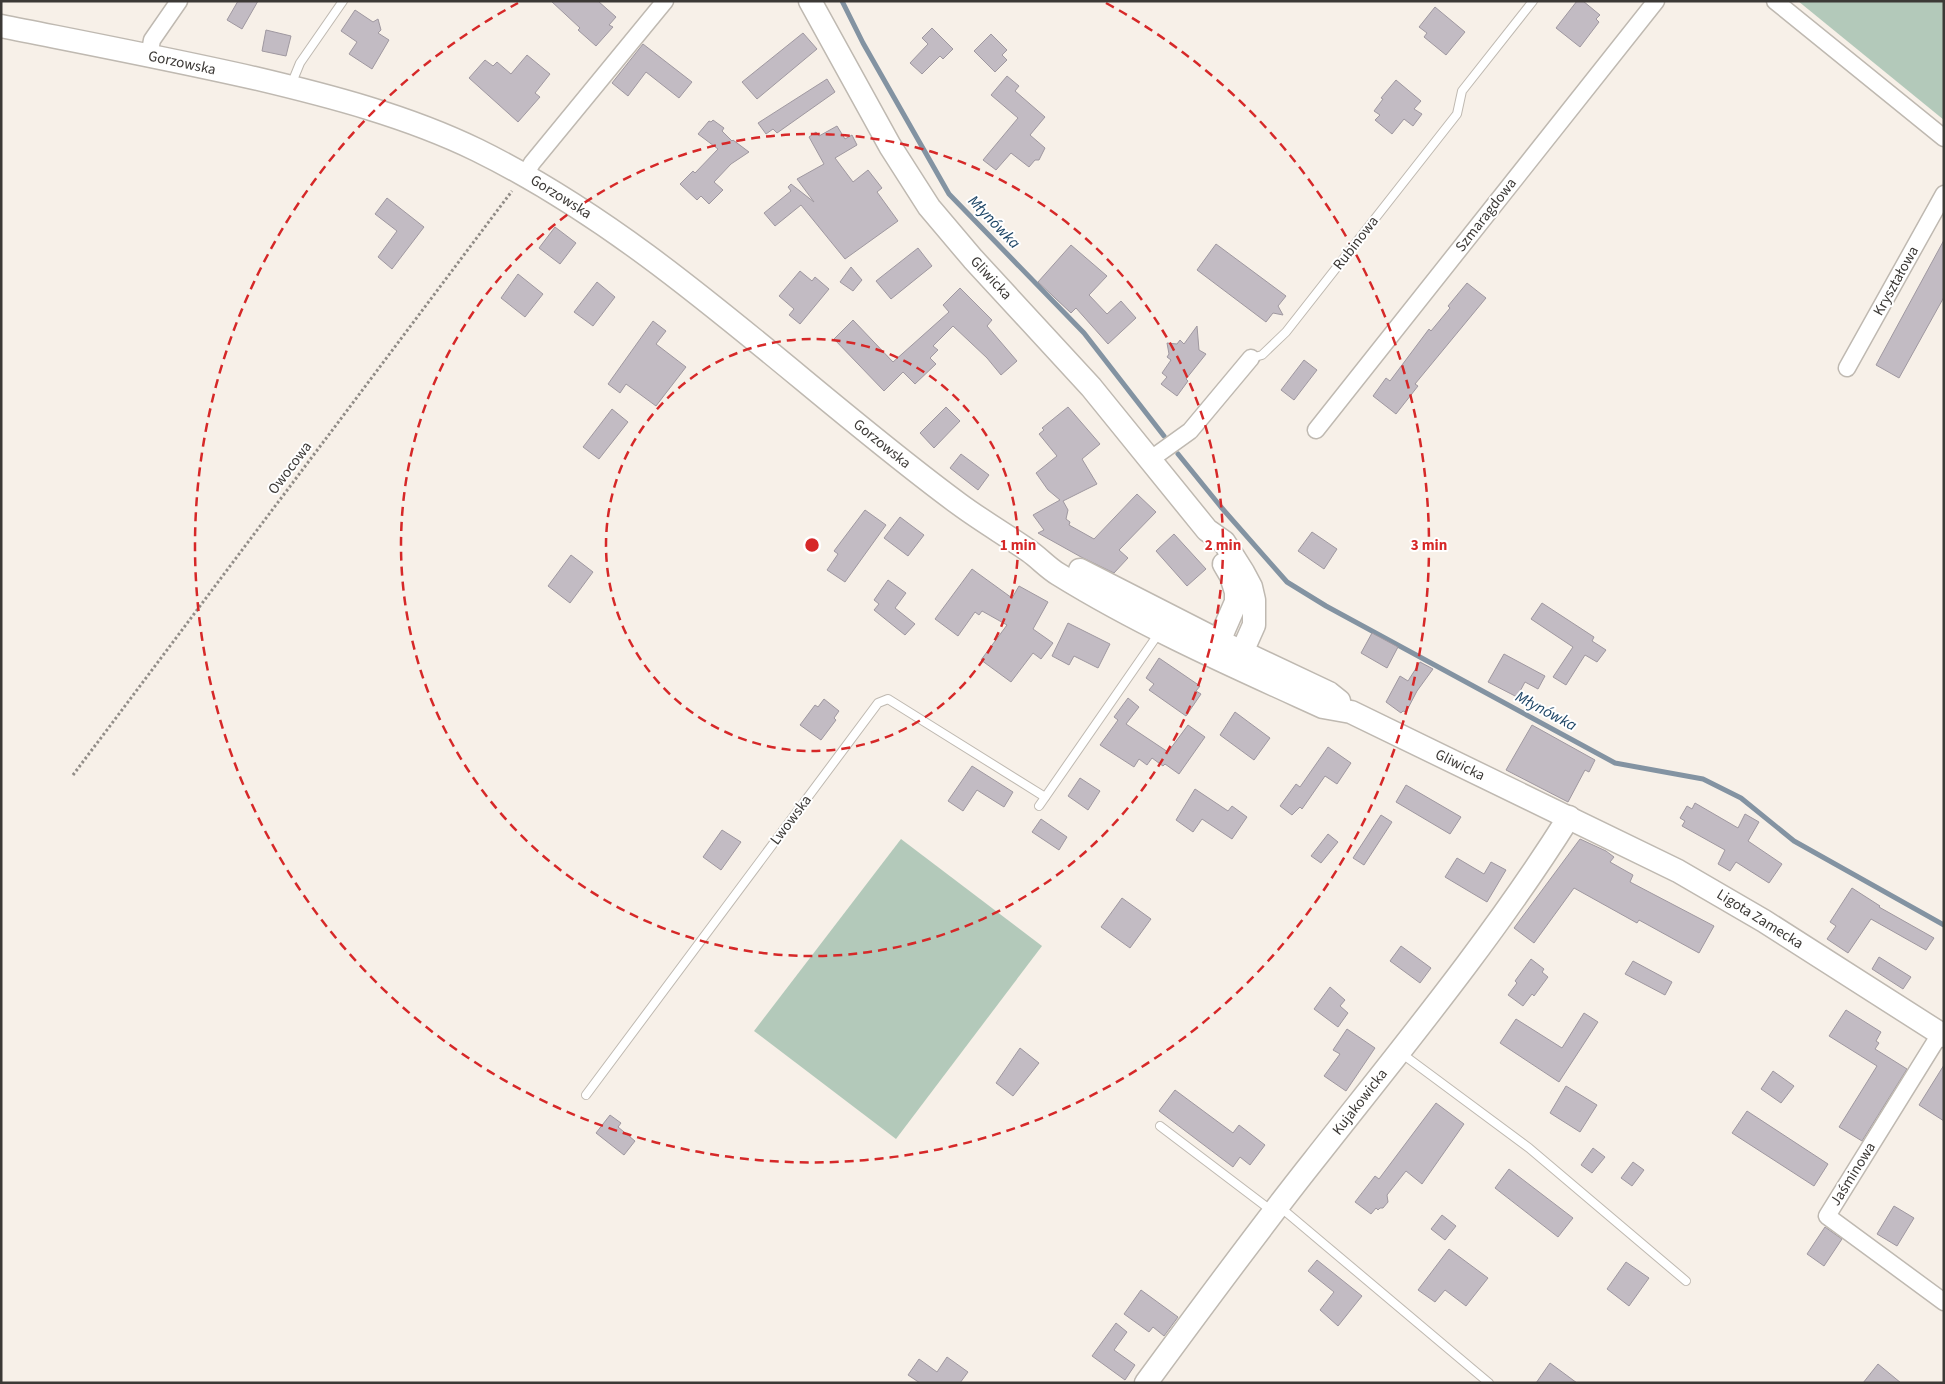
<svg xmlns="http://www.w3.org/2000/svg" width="1945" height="1384" font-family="'Source Sans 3',sans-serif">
<rect width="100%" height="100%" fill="#f7f0e8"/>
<!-- green -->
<g fill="#b3c9ba">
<path d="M1798 1H1944V120Z"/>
<path d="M901 839 1042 946 896 1139 754 1031Z"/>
</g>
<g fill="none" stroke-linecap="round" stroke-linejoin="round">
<!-- stream -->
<g stroke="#8393a2" stroke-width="5">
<path d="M842 1 863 43 949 194 1084 333 1164 436"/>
<path d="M1178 454 1221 507 1287 582 1326 606 1615 763 1703 779 1741 798 1794 841 1944 925"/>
</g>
</g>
<!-- building -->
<g fill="#c2bbc3" stroke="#9f98a0">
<path d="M238 1H258L242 29 227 20Z"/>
<path d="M551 1H598L616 17 609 25 613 27 596 46 578 30 580 28Z"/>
<path d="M1577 1H1583L1600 15 1596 19 1599 22 1580 47 1556 28Z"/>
<path d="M1435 7 1465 32 1446 55 1424 37 1427 33 1419 27Z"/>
<path d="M355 10 373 22 378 19 381 30 378 33 389 40 372 69 349 54 357 42 341 31Z"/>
<path d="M932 28 953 49 943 59 940 56 922 74 910 63 928 44 922 38Z"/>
<path d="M266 30 291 36 286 56 262 51Z"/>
<path d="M803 33 817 49 757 99 742 82Z"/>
<path d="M991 34 1007 50 1002 55 1007 60 995 72 974 51Z"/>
<path d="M643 44 692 82 679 98 646 72 628 96 612 83Z"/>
<path d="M527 55 550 74 535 93 540 97 518 122 469 78 485 60 493 66 497 62 511 74Z"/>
<path d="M1007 76 1019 86 1015 91 1045 117 1030 135 1045 148 1039 160H1035L1029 167 1011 153 996 170 983 160 1018 118 991 95Z"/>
<path d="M827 79 835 92 777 133 773 129 766 134 758 123Z"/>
<path d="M1396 80 1421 101 1414 109 1422 114 1413 126 1404 119 1392 134 1375 120 1380 115 1374 111 1383 99 1381 98Z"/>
<path d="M713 120 724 128 722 131 732 141 733 140 749 152 731 164 714 182 723 190 709 204 701 196 697 200 680 184 693 171 695 173 718 149 698 134 709 121 711 122Z"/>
<path d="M837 126 845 139 852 135 857 145 835 158 853 182 868 170 882 188 877 192 898 221 845 259 801 205 775 226 764 213 791 191 788 187 791 184 814 202 797 179 824 164 809 137 816 132 819 136Z"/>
<path d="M387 198 424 227 392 269 378 257 397 231 375 214Z"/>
<path d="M555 227 576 243 560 264 539 248Z"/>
<path d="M1944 240V297L1899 378 1876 365Z"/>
<path d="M1216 244 1286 296 1278 306 1283 315 1273 313 1266 322 1197 270Z"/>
<path d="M1071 245 1107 276 1089 295 1107 314 1121 301 1136 318 1108 344 1076 308 1071 313 1038 282Z"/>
<path d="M918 248 932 266 891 299 876 281Z"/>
<path d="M851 267 862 280 853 291 840 282Z"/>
<path d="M800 271 812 281 815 277 829 289 800 324 789 315 794 309 779 296Z"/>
<path d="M518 274 543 294 525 317 501 298Z"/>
<path d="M597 282 615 297 593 326 574 312Z"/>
<path d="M1467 283 1486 298 1415 384 1418 386 1396 414 1373 396 1386 378 1390 381 1429 329 1431 331 1450 308 1448 306Z"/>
<path d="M960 288 992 320 987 326 1017 361 1001 375 987 358 953 326 933 346 938 350 930 358 936 364 915 384 903 372 884 391 834 339 853 320 893 362 949 312 943 305Z"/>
<path d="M653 321 666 331 656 344 686 367 656 406 626 384 620 393 608 384Z"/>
<path d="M1197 326 1199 350 1206 354 1186 379 1188 381 1177 396 1161 384 1167 377 1162 373 1171 360 1167 357 1169 354 1167 343 1177 344 1180 340 1184 344Z"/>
<path d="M1304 360 1317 370 1294 400 1281 390Z"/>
<path d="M946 407 960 421 934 448 920 433Z"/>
<path d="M1068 407 1100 444 1082 459 1097 484 1063 501 1068 510 1066 519 1070 522 1069 525 1094 539 1137 494 1156 512 1119 550 1128 558 1114 573 1081 557 1038 533 1044 530 1033 515 1060 500 1048 490 1036 473 1057 456 1039 434 1044 430 1042 428Z"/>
<path d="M612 409 628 422 599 459 583 447Z"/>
<path d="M961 454 989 475 978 490 950 468Z"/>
<path d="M865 510 886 525 845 582 827 570 838 554 834 551Z"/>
<path d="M900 517 924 535 908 556 884 538Z"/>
<path d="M1312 532 1337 549 1324 569 1298 551Z"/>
<path d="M1174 534 1206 569 1187 586 1156 551Z"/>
<path d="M571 555 593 572 570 603 548 586Z"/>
<path d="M972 569 1012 598 1019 586 1048 602 1033 629 1053 643 1041 659 1033 653 1011 682 981 660 1007 625 982 611 979 615 975 612 958 636 935 619Z"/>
<path d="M888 580 906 593 895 608 915 624 905 635 874 610 879 604 874 600Z"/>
<path d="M1542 603 1594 637 1592 641 1606 650 1597 662 1585 655 1566 685 1553 677 1573 647 1531 619Z"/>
<path d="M1068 623 1110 644 1098 668 1074 656 1069 665 1052 656Z"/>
<path d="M1372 633 1398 647 1387 668 1361 653Z"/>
<path d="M1504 654 1545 676 1538 689 1525 682 1517 697 1488 682Z"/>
<path d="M1159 658 1200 686 1196 691 1201 694 1186 716 1149 690 1154 684 1146 678Z"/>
<path d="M1420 662 1433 669 1417 691 1406 712 1403 711 1401 713 1386 702 1400 676 1408 681Z"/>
<path d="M1128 698 1139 707 1126 724 1168 752 1188 725 1205 737 1179 774 1165 764 1163 766 1152 758 1147 765 1139 759 1134 767 1100 745 1118 720 1114 717Z"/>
<path d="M824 699 839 711 834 718 836 720 821 740 800 725 815 705 818 707Z"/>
<path d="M1235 712 1270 738 1254 760 1220 735Z"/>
<path d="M1532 725 1595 760 1589 772 1585 770 1568 802 1506 770Z"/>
<path d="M1328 747 1351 763 1337 784 1325 776 1302 809 1300 807 1292 815 1280 806 1296 784 1300 787Z"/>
<path d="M972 766 1013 792 1004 807 977 790 963 811 948 801Z"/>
<path d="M1080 778 1100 791 1088 810 1068 796Z"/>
<path d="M1406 785 1461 817 1450 834 1396 802Z"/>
<path d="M1195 789 1228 811 1232 806 1247 817 1232 839 1202 819 1193 832 1176 820Z"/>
<path d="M1695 803 1738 828 1745 814 1759 822 1748 841 1782 864 1769 883 1736 862 1730 871 1718 864 1725 850 1682 826 1685 821 1680 818 1687 806 1692 809Z"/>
<path d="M1381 815 1392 822 1364 865 1353 858Z"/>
<path d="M1041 819 1067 837 1059 850 1032 832Z"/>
<path d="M722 830 741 842 721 870 703 857Z"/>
<path d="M1328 834 1338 842 1321 863 1311 856Z"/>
<path d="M1580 839 1606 851 1614 857 1610 862 1633 875 1630 882 1714 926 1699 953 1639 920 1637 923 1574 888 1534 943 1514 928Z"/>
<path d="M1457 858 1484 874 1491 862 1506 870 1487 902 1445 877Z"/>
<path d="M1852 888 1880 906 1879 907 1934 938 1926 950 1871 919 1848 953 1827 939 1836 926 1830 922Z"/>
<path d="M1122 898 1151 919 1130 948 1101 927Z"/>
<path d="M1401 946 1431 968 1420 983 1390 961Z"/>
<path d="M1879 957 1911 977 1903 989 1872 969Z"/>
<path d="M1531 959 1544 969 1542 972 1548 977 1534 996 1532 994 1523 1006 1508 995 1517 983 1515 981Z"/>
<path d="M1633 961 1672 982 1665 995 1625 974Z"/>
<path d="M1330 987 1345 1000 1340 1006 1348 1013 1338 1027 1314 1009Z"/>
<path d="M1846 1010 1881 1032 1876 1041 1879 1043 1875 1049 1907 1069 1862 1141 1839 1127 1877 1066 1829 1036Z"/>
<path d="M1584 1013 1598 1022 1559 1082 1500 1043 1516 1019 1562 1048Z"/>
<path d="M1347 1029 1375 1048 1346 1091 1324 1076 1340 1054 1333 1050Z"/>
<path d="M1020 1048 1039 1063 1013 1096 996 1083Z"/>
<path d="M1944 1065V1121L1919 1105Z"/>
<path d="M1773 1071 1794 1086 1781 1103 1761 1089Z"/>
<path d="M1566 1086 1597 1105 1580 1132 1550 1113Z"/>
<path d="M1175 1090 1233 1133 1239 1125 1265 1145 1250 1165 1240 1157 1233 1167 1159 1111Z"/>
<path d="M1436 1103 1464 1124 1422 1184 1406 1171 1387 1195 1388 1202 1383 1208H1380L1378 1210 1376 1208 1371 1214 1355 1202 1375 1176 1379 1179Z"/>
<path d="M1747 1111 1828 1164 1814 1186 1732 1133Z"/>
<path d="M610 1115 621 1123 618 1127 635 1141 624 1155 596 1133Z"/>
<path d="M1593 1148 1605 1157 1592 1173 1581 1165Z"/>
<path d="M1633 1162 1644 1170 1632 1186 1621 1178Z"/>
<path d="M1509 1169 1573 1218 1558 1237 1495 1188Z"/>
<path d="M1894 1206 1914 1218 1897 1246 1877 1234Z"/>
<path d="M1442 1215 1456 1226 1445 1240 1431 1229Z"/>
<path d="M1825 1227 1842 1239 1824 1266 1807 1254Z"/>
<path d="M1449 1249 1488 1278 1466 1306 1445 1290 1435 1302 1418 1290Z"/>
<path d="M1317 1260 1362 1296 1338 1326 1320 1310 1334 1292 1308 1271Z"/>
<path d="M1626 1262 1649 1278 1629 1306 1607 1289Z"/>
<path d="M1141 1290 1178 1317 1164 1336 1153 1327 1149 1332 1124 1314Z"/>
<path d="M1116 1323 1127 1332 1114 1350 1135 1365 1125 1380 1092 1356Z"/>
<path d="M947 1357 968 1372 960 1383H920L908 1375 919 1359 937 1372Z"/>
<path d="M1550 1363 1577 1383H1536Z"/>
<path d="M1878 1364 1901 1383H1863Z"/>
</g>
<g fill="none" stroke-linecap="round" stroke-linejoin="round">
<!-- lane casing -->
<g stroke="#bfb9b1" stroke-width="10">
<g id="lane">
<path d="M291 85 300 63 343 1"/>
<path d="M1251 358 1262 355 1286 332 1457 114 1462 91 1533 1"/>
<path d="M1039 806 1159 633"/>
<path d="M1401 1053 1529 1148 1686 1281"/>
<path d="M586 1095 878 703 888 699 1045 797"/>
<path d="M1160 1126 1272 1211"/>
<path d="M1280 1207 1489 1383"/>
</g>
</g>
<!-- street casing -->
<g stroke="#bfb9b1" stroke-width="19">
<g id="street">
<path d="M1775 1 1944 138"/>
<path d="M149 56 152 40 179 1"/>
<path d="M525 175 532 163 665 1"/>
<path d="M1847 368 1944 194"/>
<path d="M1316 430 1656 1"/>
<path d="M1151 459 1190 431 1251 358"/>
<path d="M1940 1034 1827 1216 1944 1302"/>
</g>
</g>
<!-- secondary casing -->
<g stroke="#bfb9b1" stroke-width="25">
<g id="secondary">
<path d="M810 1 890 146 929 207 973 259 1091 387 1207 530 1224 542 1243 572 1251 587 1254 600V625L1242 652 1225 661"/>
<path d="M1 26C86 43 170 59 254 78 330 96 407 116 477 150 656 238 800 387 959 504 982 521 1006 535 1029 551 1039 558 1048 568 1058 574 1142 626 1233 666 1323 707L1351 712 1678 871 1764 921 1944 1036"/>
<path d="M1224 564 1231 576 1236 592V602L1219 641 1224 655"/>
<path d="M1080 570 1219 641 1329 693 1339 701"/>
<path d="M1146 1383C1201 1308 1256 1233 1314 1160 1402 1048 1493 938 1569 817"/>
</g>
</g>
<!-- path -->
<path stroke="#918c87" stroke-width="3" stroke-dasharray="2.5 2.5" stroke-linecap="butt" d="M73 775 512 191"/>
<!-- lane -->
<use href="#lane" stroke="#fff" stroke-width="8"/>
<!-- street -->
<use href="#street" stroke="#fff" stroke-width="16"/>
<!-- secondary -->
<use href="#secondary" stroke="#fff" stroke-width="22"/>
</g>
<!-- distance rings -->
<g fill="none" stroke="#d62828" stroke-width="2.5" stroke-dasharray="9 6">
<circle cx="812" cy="545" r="206"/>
<circle cx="812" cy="545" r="411"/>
<path d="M1106 3A617 617 0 1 1 518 3"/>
</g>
<g text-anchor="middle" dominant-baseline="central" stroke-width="4" stroke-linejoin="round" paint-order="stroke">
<!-- street labels -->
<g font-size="15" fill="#3c3936" stroke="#fff">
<text transform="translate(182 63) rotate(12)">Gorzowska</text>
<text transform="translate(561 197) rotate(32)">Gorzowska</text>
<text transform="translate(1486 215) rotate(-52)">Szmaragdowa</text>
<text transform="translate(1356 243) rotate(-52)">Rubinowa</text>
<text transform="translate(991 278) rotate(47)">Gliwicka</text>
<text transform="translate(1896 281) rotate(-61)">Kryształowa</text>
<text transform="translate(882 444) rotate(39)">Gorzowska</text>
<text transform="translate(290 468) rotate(-53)">Owocowa</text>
<text transform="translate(1460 765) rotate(26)">Gliwicka</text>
<text transform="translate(791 820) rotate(-53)">Lwowska</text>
<text transform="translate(1760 919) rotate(32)">Ligota Zamecka</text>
<text transform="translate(1360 1102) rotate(-52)">Kujakowicka</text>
<text transform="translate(1853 1174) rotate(-58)">Jaśminowa</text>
</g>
<!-- water labels -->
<g font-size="16" font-style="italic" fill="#1d4566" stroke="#fff">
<text transform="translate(994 222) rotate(46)">Młynówka</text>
<text transform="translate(1546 711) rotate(28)">Młynówka</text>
</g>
</g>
<circle cx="812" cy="545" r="8" fill="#d62828" stroke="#fff" stroke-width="2.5"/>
<g font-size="15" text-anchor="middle" font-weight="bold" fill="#d62828" stroke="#fff" stroke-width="4" stroke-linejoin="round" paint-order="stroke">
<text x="1018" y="550">1 min</text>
<text x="1223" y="550">2 min</text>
<text x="1429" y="550">3 min</text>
</g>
<!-- border -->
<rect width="1945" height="1384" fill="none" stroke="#3c3936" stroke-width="5"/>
</svg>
